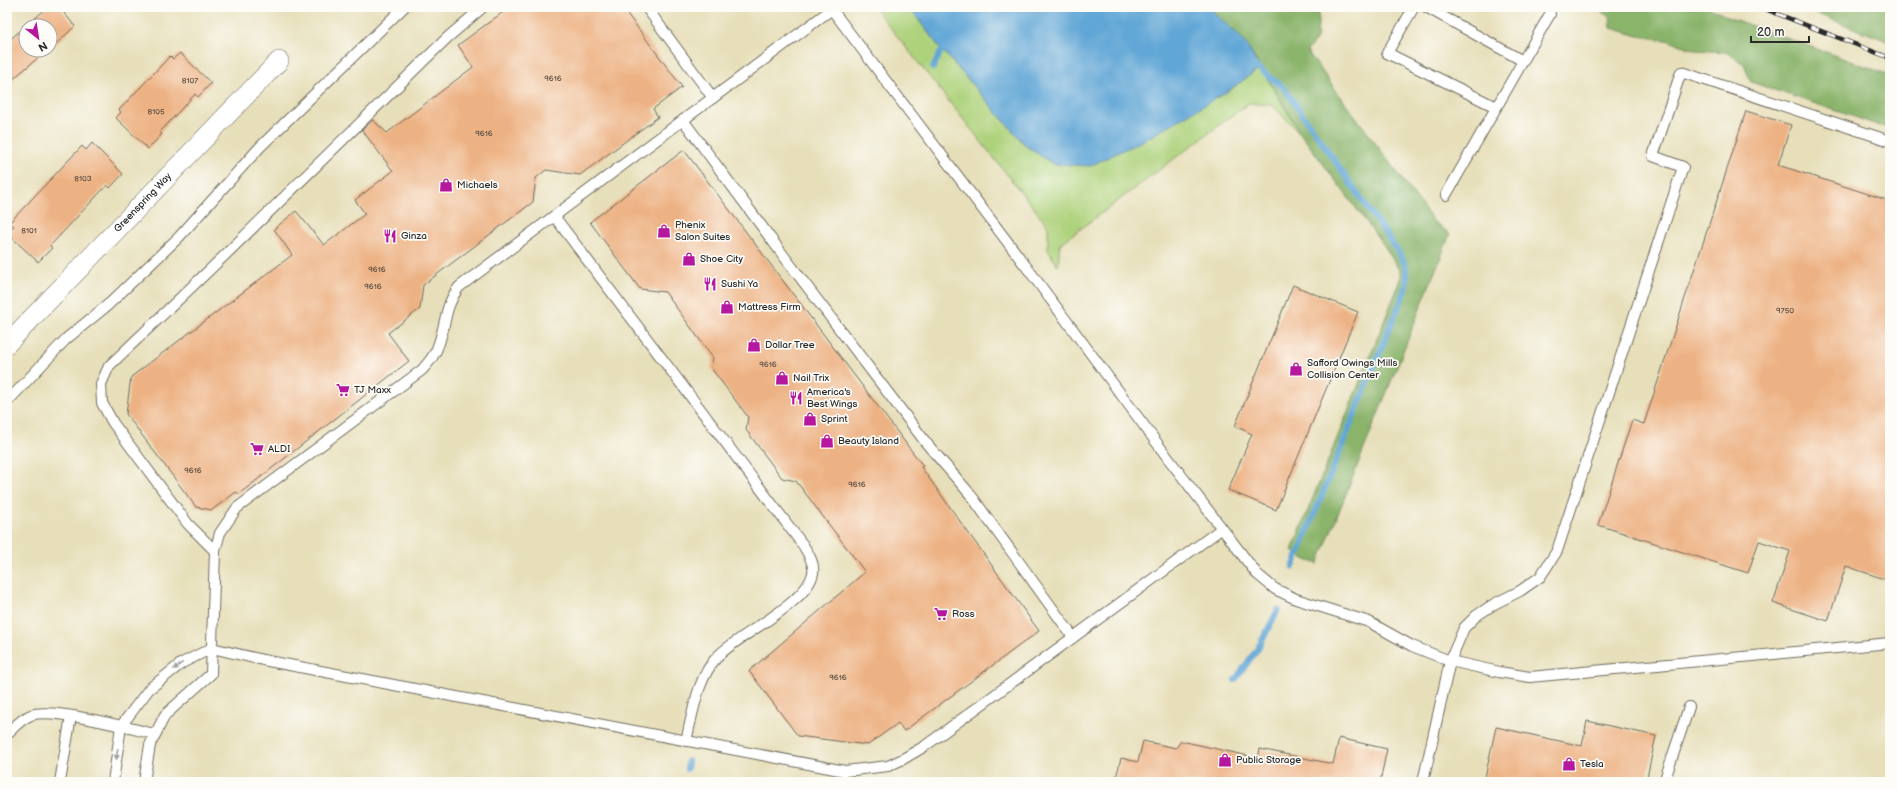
<svg xmlns="http://www.w3.org/2000/svg" width="1897" height="789" font-family="'Balsamiq Sans',sans-serif">
<rect width="100%" height="100%" fill="#fdfcf7"/>
<filter id="ink" filterUnits="userSpaceOnUse"><feTurbulence type="fractalNoise" baseFrequency=".025" numOctaves="2"/><feDisplacementMap in="SourceGraphic" scale="8" xChannelSelector="R" yChannelSelector="G"/><feConvolveMatrix kernelMatrix="1 2 1 2 8 2 1 2 1" color-interpolation-filters="sRGB"/></filter>
<filter id="wash" filterUnits="userSpaceOnUse"><feTurbulence type="fractalNoise" baseFrequency=".012" numOctaves="4" result="noise"/><feDisplacementMap in="SourceGraphic" scale="16" xChannelSelector="R" yChannelSelector="G"/><feGaussianBlur stdDeviation="0.9" result="paint"/><feColorMatrix in="noise" values="0 0 0 0 0 0 0 0 0 0 0 0 0 0 0 0 0 1.4 0 .05"/><feComposite in="paint" operator="in"/></filter>
<g filter="url(#wash)">
<rect width="100%" height="100%" fill="#e7dfba"/>
<!-- green -->
<path fill="#aed27b" stroke="#6c7e53" d="M874 7H909L936 43 1026 146 1053 164 1230 90 1258 69 1253 55 1300 133 1272 105 1249 103 1060 244 1058 266 1048 250V226Z"/>
<!-- forest -->
<g fill="#8ab46b" stroke="#5a704b">
<path d="M1210 7H1319L1317 39 1307 51 1433 221 1450 234 1318 564 1304 559 1292 550 1401 279V273L1385 247 1300 133 1275 90 1243 40 1217 16Z"/>
<path d="M1593 7H1708L1730 18 1890 75V129L1751 82 1744 64 1726 52 1695 50 1666 40 1638 36 1611 28 1610 17Z"/>
<path d="M1799 7H1890V42Z"/>
</g>
<!-- water -->
<path fill="#61a6d6" stroke="#466880" d="M909 7H1210C1219 20 1233 28 1244 41 1250 49 1255 59 1258 69L1230 90 1148 138 1090 166 1053 164 1026 146 936 43Z"/>
<g fill="none" stroke-linecap="round" stroke-linejoin="round">
<!-- stream -->
<g stroke="#61a6d6" stroke-width="6">
<path d="M1253 64 1284 88 1390 240C1395 248 1402 256 1405 265 1412 283 1399 305 1392 322L1293 567"/>
<path d="M933 68 945 43"/>
<path d="M1235 680 1258 648 1278 610"/>
<path d="M687 769 688 761"/>
</g>
</g>
<g id="blocks">
<!-- building -->
<g fill="#edb284" fill-rule="evenodd">
<path d="M48 7H59L75 26 48 52 46 51 7 84V42ZM26 26H50V50H26Z"/>
<path d="M510 7H622L682 87 653 109 658 117 580 175 546 170 536 178 533 202 423 285 420 309 388 333 409 361 239 494 236 492 212 510 196 507 126 414 131 377 292 255 274 229 296 211 324 245 365 214 355 200 393 171 362 130 373 120 387 133 473 67 458 45Z"/>
<path d="M180 53 211 83 198 97 195 94 160 132 162 134 148 149 116 118 121 112 119 110 170 56 173 59Z"/>
<path d="M1746 111 1791 125 1778 165 1890 201V581L1846 566 1828 621 1773 603 1790 551 1759 541 1748 573 1598 525 1632 420 1644 424Z"/>
<path d="M92 143 123 174 110 188 107 185 50 246 52 248 38 262 7 233 14 226 10 222 82 146 86 150Z"/>
<path d="M684 150 923 466 921 467 1039 631 904 731 898 723 868 745 798 736 749 671 865 572 796 481 782 478 746 430 748 417 711 368 713 358 665 292 640 289 590 222Z"/>
<path d="M1293 285 1358 312 1276 510 1228 490 1252 434 1235 426Z"/>
<path d="M1587 721 1656 736 1646 782H1484L1496 727 1582 746Z"/>
<path d="M1339 738 1387 749 1380 782H1115L1121 758 1138 762 1143 741 1176 748 1181 741 1258 758 1260 749 1333 764Z"/>
</g>
</g>
</g>
<g filter="url(#ink)">
<use href="#blocks" fill-opacity="0" stroke="#6d6a5d" stroke-width="1"/>
<g fill="none" stroke-linecap="round" stroke-linejoin="round">
<!-- lane casing -->
<g stroke="#6d6a5d" stroke-width="12">
<g id="lane">
<path d="M646 7 713 98"/>
<path d="M830 7 1034 277 1171 462 1257 574 1275 589 1296 599 1369 622 1412 646 1450 661 1499 672 1530 677 1890 643"/>
<path d="M1414 7 1387 53 1496 107"/>
<path d="M1426 7 1523 61"/>
<path d="M683 120 783 255 927 444 970 494 1073 637"/>
<path d="M1446 195 1550 14"/>
<path d="M554 216 803 545C808 553 815 564 813 573 807 604 739 634 718 656 697 678 693 713 686 741"/>
<path d="M7 402 66 339 109 304 179 237 260 147 404 7"/>
<path d="M215 551 188 524 113 423 102 403 101 384 109 366 223 257 447 38 483 7"/>
<path d="M7 734C14 727 22 718 31 715 52 707 130 728 154 734"/>
<path d="M60 782 71 716"/>
<path d="M113 782 121 726 149 689 182 663 212 648 263 660 845 771 888 766 903 759 925 746 1221 529"/>
<path d="M144 782 150 745 165 715 211 674 215 551 220 533 237 508 422 370C429 362 436 354 439 343 446 323 445 305 459 287L832 9"/>
<path d="M1423 782 1450 661 1464 628 1476 616 1494 604 1520 591 1540 577 1557 551 1683 167 1653 156 1681 72 1890 141"/>
<path d="M1664 782 1689 707"/>
</g>
</g>
<!-- street casing -->
<g stroke="#6d6a5d" stroke-width="20">
<g id="street">
<path id="s1" d="M7 344 279 61"/>
</g>
</g>
<!-- lane -->
<use href="#lane" stroke="#fff" stroke-width="10"/>
<!-- street -->
<use href="#street" stroke="#fff" stroke-width="19"/>
<!-- rail casing -->
<g stroke="#2b2b2b" stroke-width="4.5">
<path id="rail" d="M1760 7 1890 58"/>
</g>
<!-- rail -->
<use href="#rail" stroke="#fdfcf7" stroke-width="3" stroke-dasharray="9" stroke-linecap="butt"/>
</g>
<!-- one-way arrows -->
<defs><path id="oneway-solid" d="M-6-.8H1V-3.2L6.5 0L1 3.2V.8H-6Z"/></defs>
<g fill="#a0a0a0">
<use href="#oneway-solid" transform="translate(178 666) rotate(144)"/>
<use href="#oneway-solid" transform="translate(117 754) rotate(98)"/>
</g>
</g>
<!-- icons -->
<defs>
<g id="shop-bare" transform="scale(1.08)"><path d="M-5-2.5h2.3a2.7 3.5 0 0 1 5.4 0H5L5.5 6h-11ZM-1.5-2.5h3a1.5 2.3 0 0 0-3 0Z" fill="#b5179e" stroke="#fdfcf7" stroke-width="2.5" paint-order="stroke"/></g>
<g id="restaurant-bare" transform="scale(1.08)"><path d="M-5-6h1v4h1v-4h1v4h1v-4h1v5L-1.5 .5V6h-2V.5L-5-1ZM5-6V6H3V1.5H1.5Q1.5-4 5-6Z" fill="#b5179e" stroke="#fdfcf7" stroke-width="2.5" paint-order="stroke"/></g>
<g id="supermarket-bare" transform="scale(1.08)"><path d="M-6-5.5h2.5l.6 2H6L4.5 2H-2.5L-4.4-4H-6ZM-1.5 3.2a1.3 1.3 0 1 0 .1 0ZM3 3.2a1.3 1.3 0 1 0 .1 0Z" fill="#b5179e" stroke="#fdfcf7" stroke-width="2.5" paint-order="stroke"/></g>
</defs>
<g fill-rule="evenodd">
<use href="#shop-bare" x="446" y="185"/>
<use href="#shop-bare" x="664" y="231"/>
<use href="#restaurant-bare" x="390" y="236"/>
<use href="#shop-bare" x="689" y="259"/>
<use href="#restaurant-bare" x="710" y="284"/>
<use href="#shop-bare" x="727" y="307"/>
<use href="#shop-bare" x="754" y="345"/>
<use href="#shop-bare" x="1296" y="369"/>
<use href="#shop-bare" x="782" y="378"/>
<use href="#supermarket-bare" x="343" y="390"/>
<use href="#restaurant-bare" x="796" y="398"/>
<use href="#shop-bare" x="810" y="419"/>
<use href="#shop-bare" x="827" y="441"/>
<use href="#supermarket-bare" x="257" y="449"/>
<use href="#supermarket-bare" x="941" y="614"/>
<use href="#shop-bare" x="1225" y="760"/>
<use href="#shop-bare" x="1569" y="764"/>
</g>
<g text-anchor="middle" dominant-baseline="central" stroke-width="3.5" stroke-linejoin="round" paint-order="stroke">
<!-- number labels -->
<g font-size="8" fill="#5c4d41">
<text x="553" y="78">9616</text>
<text x="190" y="80">8107</text>
<text x="156" y="111">8105</text>
<text x="484" y="133">9616</text>
<text x="83" y="178">8103</text>
<text x="29" y="230">8101</text>
<text x="377" y="269">9616</text>
<text x="373" y="286">9616</text>
<text x="1785" y="310">9750</text>
<text x="768" y="364">9616</text>
<text x="193" y="470">9616</text>
<text x="857" y="484">9616</text>
<text x="838" y="677">9616</text>
</g>
<!-- poi labels -->
<g font-size="10" fill="#2b2b2b" stroke="#fdfcf7" text-anchor="start">
<text x="457" y="185">Michaels</text>
<text x="675" y="225">Phenix<tspan x="675" dy="12">Salon Suites</tspan></text>
<text x="401" y="236">Ginza</text>
<text x="700" y="259">Shoe City</text>
<text x="721" y="284">Sushi Ya</text>
<text x="738" y="307">Mattress Firm</text>
<text x="765" y="345">Dollar Tree</text>
<text x="1307" y="363">Safford Owings Mills<tspan x="1307" dy="12">Collision Center</tspan></text>
<text x="793" y="378">Nail Trix</text>
<text x="354" y="390">TJ Maxx</text>
<text x="807" y="392">America's<tspan x="807" dy="12">Best Wings</tspan></text>
<text x="821" y="419">Sprint</text>
<text x="838" y="441">Beauty Island</text>
<text x="268" y="449">ALDI</text>
<text x="952" y="614">Ross</text>
<text x="1236" y="760">Public Storage</text>
<text x="1580" y="764">Tesla</text>
</g>
<!-- street labels -->
<g font-size="10" fill="#2b2b2b" stroke="#fdfcf7">
<text stroke="none"><textPath href="#s1" startOffset="196">Greenspring Way</textPath></text>
</g>
</g>
<!-- margin -->
<rect width="1897" height="789" fill="none" stroke="#fdfcf7" stroke-width="24"/>
<!-- north arrow -->
<g transform="translate(38 38) rotate(150)"><circle r="19" fill="#fdfcf7" stroke="#a9a8a5"/>
<path d="M0-3L7 15L0 10L-7 15Z" fill="#b5179e"/>
<text y="-6" font-size="11" font-weight="bold" text-anchor="middle" fill="#2b2b2b">N</text>
</g>
<!-- scale -->
<path d="M1751 36v6h58v-6" fill="none" stroke="#2b2b2b" stroke-width="2"/>
<text x="1757" y="36" font-size="12" fill="#2b2b2b" stroke="#fdfcf7" stroke-width="3" paint-order="stroke">20 m</text>
</svg>
